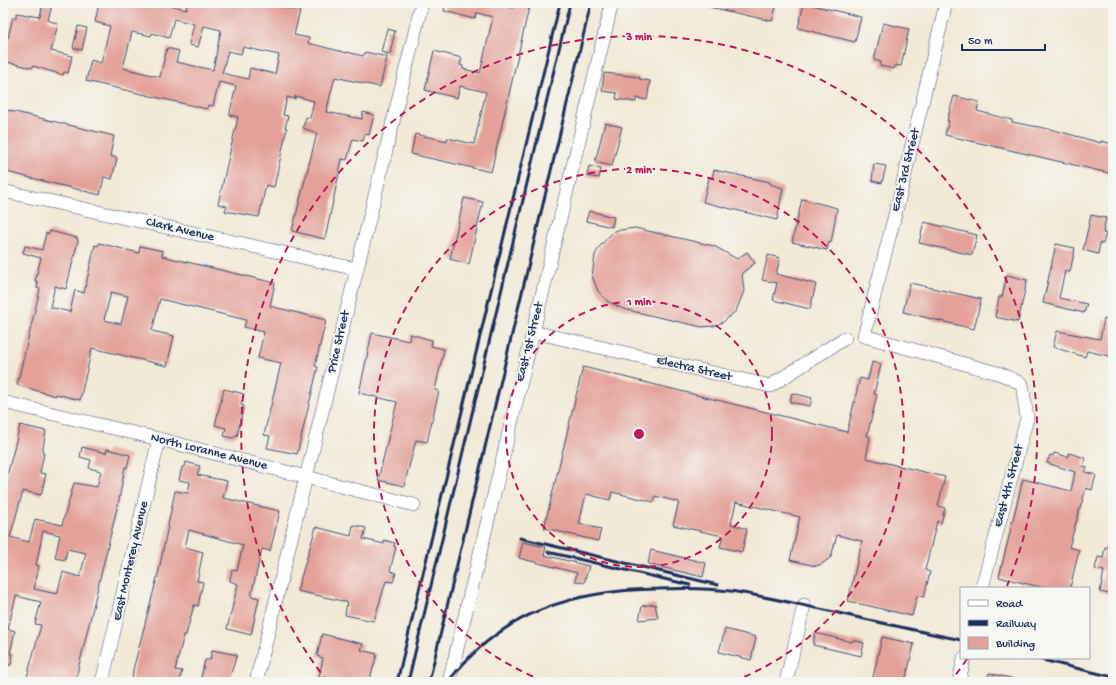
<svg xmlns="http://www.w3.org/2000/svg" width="1116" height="685" font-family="'Gochi Hand',sans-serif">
<rect width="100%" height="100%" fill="#f6f6f2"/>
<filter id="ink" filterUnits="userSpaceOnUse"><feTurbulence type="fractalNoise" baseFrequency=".025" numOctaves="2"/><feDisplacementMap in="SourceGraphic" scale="8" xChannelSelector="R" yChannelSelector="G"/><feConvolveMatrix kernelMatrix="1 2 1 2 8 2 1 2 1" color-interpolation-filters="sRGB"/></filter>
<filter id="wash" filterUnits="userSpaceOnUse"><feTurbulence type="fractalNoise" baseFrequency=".012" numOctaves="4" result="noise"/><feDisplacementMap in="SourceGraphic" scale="16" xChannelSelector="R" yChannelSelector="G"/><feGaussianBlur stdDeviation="0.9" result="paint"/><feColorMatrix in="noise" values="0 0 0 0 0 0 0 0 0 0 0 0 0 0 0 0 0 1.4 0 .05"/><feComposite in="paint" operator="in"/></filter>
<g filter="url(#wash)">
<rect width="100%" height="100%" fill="#f2e9d6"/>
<g id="blocks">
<!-- building -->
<g fill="#e3a199" fill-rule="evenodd">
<path d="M43 3 52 5 48 20 58 24 51 51 72 56 68 73 64 72 63 75 33 66 32 68 3 61V36L8 38 13 17 16 18 17 13 40 17Z"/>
<path d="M99 3H159L186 9 187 3H265L300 11 294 35 309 38 308 43 347 53V52L363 56 365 52 387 57 380 87 335 77 326 112 362 119 363 112 374 115 369 135 365 134 363 141 353 139 347 160 342 159 325 239 292 231 317 133 303 128 306 117 310 118 314 101 295 96V99L287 97 283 115 288 116 285 128H287L274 187 266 185 259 217 225 211 227 206 218 204 238 117 230 115V112L236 86 219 82 213 106 208 105 207 109 86 81 91 60 101 63 110 26 95 22ZM174 19 194 24 189 45 198 47 204 26 221 30 213 70 176 62 179 51 167 48 160 77 123 68 132 32 151 36 152 33 169 38ZM243 47 279 55 275 74 250 68 248 79 222 73 228 51 241 54Z"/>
<path d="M446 3H493L514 8 515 3H530L491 172 411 154 415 134 447 141V138L474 144 486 92 460 86 457 98 425 90 434 51 462 58 460 65 463 66V69L480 73 493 17 477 13 475 19 444 11Z"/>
<path d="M710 3H777L772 21 709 7Z"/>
<path d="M804 3 861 17 855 42 798 28Z"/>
<path d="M883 23 909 29 901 66 895 65 894 69 880 66 881 62 874 60Z"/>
<path d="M78 26 87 28 82 50 73 48Z"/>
<path d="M387 29 395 31 390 54 381 52Z"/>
<path d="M604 73 639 77V79L650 81 647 100 636 98V102L616 99 617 93 602 91Z"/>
<path d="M954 96 979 102 977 111 1012 120V122L1054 130 1101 143V141L1113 144V174L945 135 949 121H947Z"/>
<path d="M7 110 114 136 110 156 117 158 112 179 104 177 100 195 3 171V122Z"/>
<path d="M605 123 622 127 612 166 595 162Z"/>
<path d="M874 164 886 166 882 183 872 181Z"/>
<path d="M589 166 601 169 599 178 587 176Z"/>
<path d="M714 170 770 182V184L783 188 777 220 703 202 709 178H712Z"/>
<path d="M464 198 483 202 469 264 450 259Z"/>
<path d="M802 199 837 208 831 243 829 242 827 250 792 242Z"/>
<path d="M589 211 614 217 612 227 586 221Z"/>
<path d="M1091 215 1106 218 1103 233H1106L1103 244 1100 243 1098 254 1083 250Z"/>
<path d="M924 222 977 235 972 255 919 243Z"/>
<path d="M635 228 714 246 737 259 747 252 755 263 742 273 744 291 736 311 723 322 714 326 702 327 623 309 607 301 598 291 592 276 595 255 600 246 614 231Z"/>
<path d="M50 231 77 238 78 241 66 289 55 286 50 307 70 312 75 290 84 293 95 245 98 246 99 243 139 253 140 246 163 251 162 256 275 283 270 306 326 320 315 366 318 367 297 454 267 448 270 436 264 435 281 363 258 358 264 332 244 327 246 320 160 299 152 331 174 336 167 366 92 348 80 400 56 394V396L17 385 40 289 37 288 38 282 35 281 41 258 23 253 25 246 42 250 46 233 49 234ZM111 292 128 296 121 324 104 320Z"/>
<path d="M1056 244 1075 248 1070 272 1065 271 1059 298 1087 304 1084 313 1043 303Z"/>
<path d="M768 255 780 258 776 274 816 284 810 309 773 300 777 283 762 280Z"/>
<path d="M1007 275 1027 280 1018 322 995 317 999 297H1002Z"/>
<path d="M910 283 981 299 974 329 903 312Z"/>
<path d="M1104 319 1113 321V357L1087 351 1085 357 1053 347 1057 331 1100 339Z"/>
<path d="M372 333 409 341 410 334 432 340 431 346 444 349 435 390 439 391 427 442 416 440 404 486 378 480 397 402 359 393Z"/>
<path d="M872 362 881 364 874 394 877 395 867 436 870 437 866 458 945 477 938 506 945 508 941 523 937 521 925 570 930 572 924 597 917 596 912 616 848 601 862 541 837 535 831 557 822 564 816 566 790 560 800 517 736 502 731 524 747 529 742 552 720 547 723 536 673 525 679 502 655 496 654 502 612 492 610 500 586 494 579 524 601 529 598 541 544 528 583 367 847 432 860 378 868 380Z"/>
<path d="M224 389 244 394 241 405 244 406 237 436 232 438 224 436 226 428 215 425Z"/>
<path d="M792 393 812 398 810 406 790 402Z"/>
<path d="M20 425 46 431 42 453H44L40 473 46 474 41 495 23 491 10 537 29 542 35 519 62 525 74 483 97 487 101 471 89 468 91 460 80 457 82 447 106 453 107 449 130 455 127 468 125 467 119 500 75 682H46L27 677 41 625 35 624 41 602 16 596 8 629 15 631 10 654H13L11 665H8L7 669H3V492ZM43 531 60 535 55 558 65 560 67 549 86 553 80 577 63 572 57 594 34 589 39 566 36 565Z"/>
<path d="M1054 453 1068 457 1069 453 1085 458 1083 466 1087 467 1085 472 1096 475 1092 490 1086 488 1069 547 1079 550 1070 588H1044L999 577 1023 479 1071 491 1075 472 1047 463 1050 455 1053 456Z"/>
<path d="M186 462 200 466 197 475 227 481 223 498 280 511 270 551 262 549 251 596 259 598 251 635 227 629 238 584 230 581V579L232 570 237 571 243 545 189 530 185 547 203 552 197 581 203 582 198 606 194 605 186 635H184L175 670 182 671 179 682H138L132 680 133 670 159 570 175 491 188 493 190 482 179 480 182 467H185Z"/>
<path d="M353 525 366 528 363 539 384 544V540L395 543 394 547H396L390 571 396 573 393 582 386 581 374 621 345 615 347 602 297 591 316 527 351 536Z"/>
<path d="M523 542 546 547 544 555 589 566 584 583 575 581 577 573 519 558Z"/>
<path d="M1105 547 1113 548V578L1109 594 1100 592 1104 571 1095 569 1098 557 1103 558Z"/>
<path d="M651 550 706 563 703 577 648 564Z"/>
<path d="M655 604 658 618 639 620 642 606Z"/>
<path d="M725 629 756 637 751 660 719 652Z"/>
<path d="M815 633 852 642 853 640 864 643 861 656 813 645Z"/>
<path d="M322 634 363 644 361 650 377 654 369 682H318L323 658 317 656Z"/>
<path d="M882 637 914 644 905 682H872Z"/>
<path d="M212 650 237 655 228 682H200L205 660H210Z"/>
<path d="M989 673 1014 679 1013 682H986Z"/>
</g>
</g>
</g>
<g filter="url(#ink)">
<use href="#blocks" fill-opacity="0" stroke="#3b4b70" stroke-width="1"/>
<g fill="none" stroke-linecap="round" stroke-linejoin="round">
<!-- minor casing -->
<g stroke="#3b4b70" stroke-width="14">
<g id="minor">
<path d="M946 3 900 195 864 336 1001 374 1022 384 1027 418 982 588"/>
<path d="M3 191 356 269"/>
<path d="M533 332 770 386 845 338"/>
<path d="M3 402 159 439 414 505"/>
<path d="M102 682 159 439"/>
<path d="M256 682 422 3"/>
<path d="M449 682 612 3"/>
<path d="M786 682 804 605"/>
<path d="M959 682 964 658"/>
</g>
</g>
<!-- minor -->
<use href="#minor" stroke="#fff" stroke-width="13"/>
<!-- rail -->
<g stroke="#1b2f5e" stroke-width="3">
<path d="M520 538 718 585"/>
<path d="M548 552 690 585"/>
<path d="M1034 658 1113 677"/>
<path d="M397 682 560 3"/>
<path d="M408 682 570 3"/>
<path d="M429 682 591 3"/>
<path d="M448 682C501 612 574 590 658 589 682 588 707 588 730 591 765 596 800 605 834 612 876 622 919 631 961 640"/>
</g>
</g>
</g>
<!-- distance rings -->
<g fill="none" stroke="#c2185b" stroke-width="2" stroke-dasharray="7 5">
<circle cx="639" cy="434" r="133"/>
<path d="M544 681A265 265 0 1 1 734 681"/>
<path d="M967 659A398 398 0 0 1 950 682M328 682A398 398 0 1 1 1007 586"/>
</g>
<g text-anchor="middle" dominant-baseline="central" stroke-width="3.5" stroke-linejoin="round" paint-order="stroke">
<!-- street labels -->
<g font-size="13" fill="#1b2f5e" stroke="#f6f6f2">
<text transform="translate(906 170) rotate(-76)">East 3rd Street</text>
<text transform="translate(180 230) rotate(13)">Clark Avenue</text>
<text transform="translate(339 342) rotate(-77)">Price Street</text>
<text transform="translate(530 342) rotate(-76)">East 1st Street</text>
<text transform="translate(694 369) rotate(13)">Electra Street</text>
<text transform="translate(209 452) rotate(14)">North Loranne Avenue</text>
<text transform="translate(1009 486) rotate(-75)">East 4th Street</text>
<text transform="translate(131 561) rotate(-77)">East Monterey Avenue</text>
</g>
</g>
<circle cx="639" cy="434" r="6" fill="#c2185b" stroke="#f6f6f2" stroke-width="2"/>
<g font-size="12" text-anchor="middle" font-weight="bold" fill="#c2185b" stroke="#f6f6f2" stroke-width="3.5" stroke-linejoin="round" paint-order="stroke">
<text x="639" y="40">3 min</text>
<text x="639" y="173">2 min</text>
<text x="639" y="305">1 min</text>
</g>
<!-- margin -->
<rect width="1116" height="685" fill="none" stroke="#f6f6f2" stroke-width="16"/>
<!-- legend -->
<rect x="960" y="587" width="130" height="72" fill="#f6f6f2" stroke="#9ea6b7"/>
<rect x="968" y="600" width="20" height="6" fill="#ffffff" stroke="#9ea6b7"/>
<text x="996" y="607" font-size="12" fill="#1b2f5e">Road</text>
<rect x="968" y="620" width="20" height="6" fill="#1b2f5e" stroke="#9ea6b7"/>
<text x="996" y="627" font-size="12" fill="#1b2f5e">Railway</text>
<rect x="968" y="637" width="20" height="12" fill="#e3a199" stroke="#9ea6b7"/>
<text x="996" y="647" font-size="12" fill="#1b2f5e">Building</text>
<!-- scale -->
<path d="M962 44v6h83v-6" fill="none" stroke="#1b2f5e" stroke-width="2"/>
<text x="968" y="44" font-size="12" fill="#1b2f5e" stroke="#f6f6f2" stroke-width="3" paint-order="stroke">50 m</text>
</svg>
